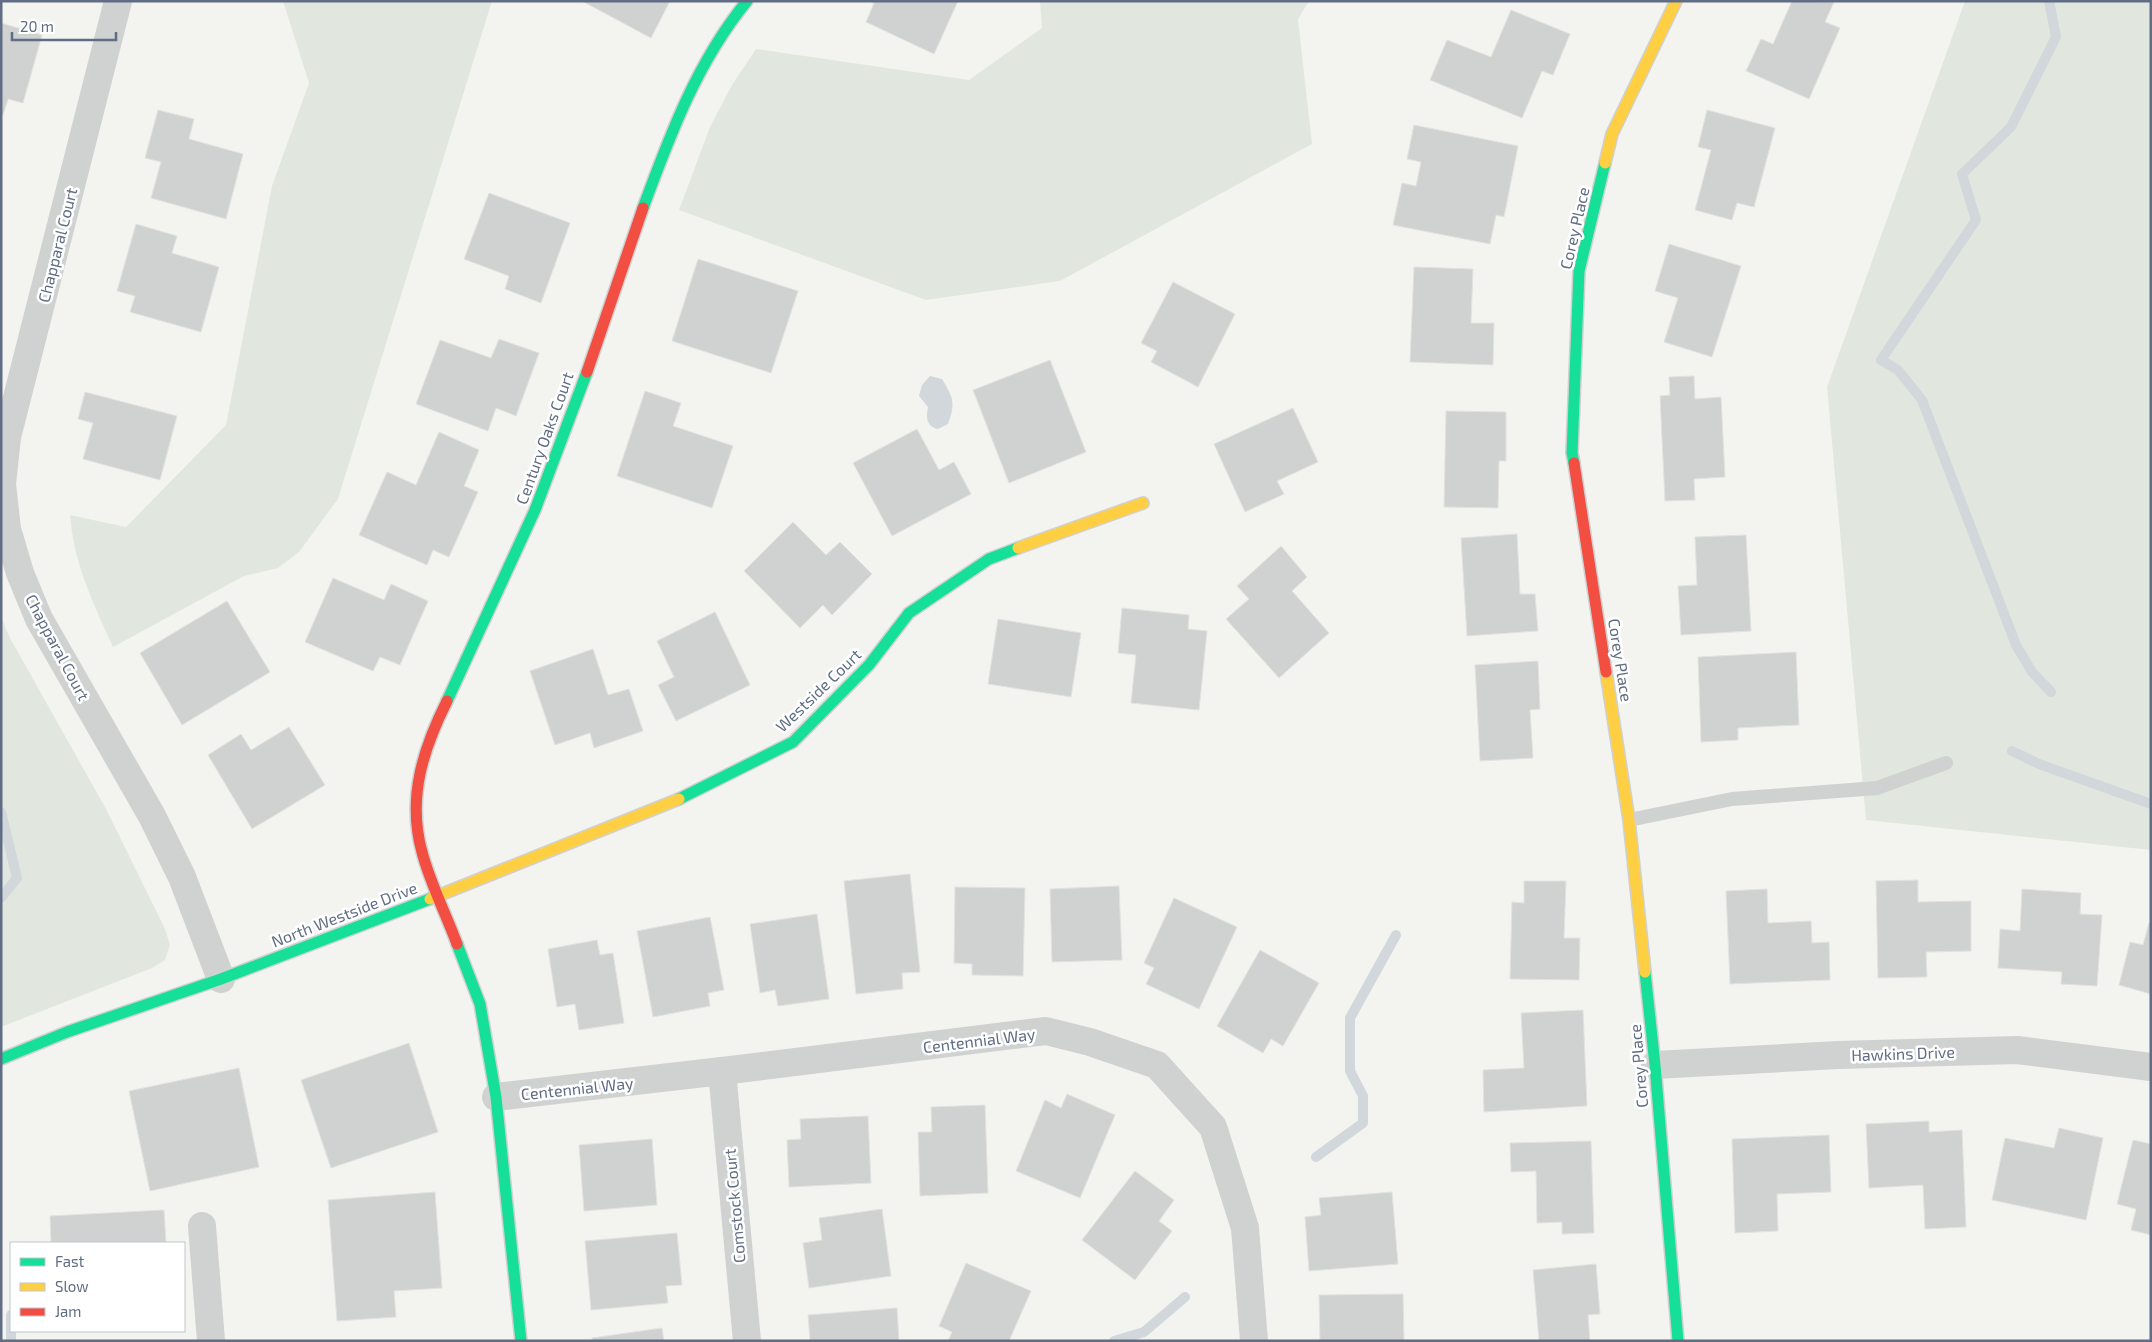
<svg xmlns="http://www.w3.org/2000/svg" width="2152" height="1342" font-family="'Exo 2',sans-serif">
<rect width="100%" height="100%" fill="#f3f4f0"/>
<!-- green -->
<g fill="#e1e7de">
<path d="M283 1H492L338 499 299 552 278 568 244 576 113 647C93 602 74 565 70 515L126 527 226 425 272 186 309 83Z"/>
<path d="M1040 1H1309L1298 19 1312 144 1060 281 926 300 679 210 710 127 732 85 756 49 969 80 1042 28Z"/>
<path d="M1965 1H2151V850L1866 820 1827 387Z"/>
<path d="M1 617 10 638 106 809 165 929 170 945 165 960 152 968 1 1027Z"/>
</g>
<!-- water -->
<path fill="#d1d7db" d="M930 376 942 379C953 397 956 403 948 424L938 429C926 426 926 418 928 407L919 396 922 385Z"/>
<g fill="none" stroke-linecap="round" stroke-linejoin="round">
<!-- stream -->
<g stroke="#d1d7db" stroke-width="10">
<path d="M2049 1 2056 37 2011 127 1962 174 1976 220 1881 360 1898 370 1922 400 2016 645 2032 672 2051 692"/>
<path d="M2012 751 2039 764 2151 804"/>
<path d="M1 812 17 878 1 898"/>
<path d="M1316 1157 1363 1123V1096L1350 1071V1018L1396 935"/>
<path d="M11 1341V1315"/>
<path d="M1114 1341 1144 1332 1185 1297"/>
</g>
</g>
<!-- building -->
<g fill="#d0d2d2" stroke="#e2e2e1">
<path d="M582 1H670L651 38Z"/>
<path d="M870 1H958L934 54 866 22 874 3Z"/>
<path d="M1792 1 1834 2 1825 22 1840 28 1809 99 1746 71 1761 39 1773 44Z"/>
<path d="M1511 10 1570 34 1553 75 1542 71 1522 118 1430 80 1447 40 1491 57Z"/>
<path d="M1 23 42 35 23 103 8 99 3 115H1Z"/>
<path d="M158 110 194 119 189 139 243 154 226 219 151 198 161 162 145 158Z"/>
<path d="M1707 110 1775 128 1754 207 1737 203 1732 220 1695 210 1711 150 1698 147Z"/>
<path d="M1414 125 1518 146 1504 217 1496 215 1490 244 1393 225 1402 183 1416 186 1421 162 1407 159Z"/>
<path d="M489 193 570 223 541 303 505 289 509 276 464 259Z"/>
<path d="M136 224 177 236 172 253 219 267 201 332 130 312 135 296 117 291Z"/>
<path d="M1669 244 1741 266 1712 357 1664 342 1678 298 1655 291Z"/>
<path d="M698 259 798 291 771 373 672 341Z"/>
<path d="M1414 267 1473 269 1471 323H1494L1493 365 1410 362Z"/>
<path d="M1173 282 1235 314 1198 387 1151 362 1157 351 1141 343Z"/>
<path d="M499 339 539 353 516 416 496 408 488 431 416 404 440 340 491 358Z"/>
<path d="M1050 360 1086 452 1009 483 973 390Z"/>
<path d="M1694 376 1695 399 1721 397 1725 477 1694 479 1695 500 1665 501 1660 396 1670 395 1669 377Z"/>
<path d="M645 391 681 403 673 426 733 446 712 508 617 476Z"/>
<path d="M85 392 177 416 160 480 83 459 93 423 78 419Z"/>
<path d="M1293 408 1318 462 1277 481 1284 494 1245 512 1214 444Z"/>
<path d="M1446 411 1506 412V461H1499L1498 508 1444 507Z"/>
<path d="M917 429 939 470 954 462 971 494 892 536 853 463Z"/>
<path d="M439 432 479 450 464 486 478 492 449 557 433 550 427 565 359 535 387 472 416 485Z"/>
<path d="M793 522 826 555 840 542 872 574 832 615 823 605 800 628 744 571Z"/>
<path d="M1517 534 1520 594H1535L1538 631 1467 636 1461 538Z"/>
<path d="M1746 535 1751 631 1681 635 1678 586 1697 585 1695 537Z"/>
<path d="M1281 546 1307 577 1292 591 1329 633 1279 678 1226 619 1249 599 1237 586Z"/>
<path d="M333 578 384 600 391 584 428 601 400 665 380 657 373 671 305 642Z"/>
<path d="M227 601 270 672 182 725 140 653Z"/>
<path d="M1122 608 1189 615 1188 629 1207 631 1199 710 1131 703 1136 655 1118 653Z"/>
<path d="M715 612 750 685 676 721 658 685 674 677 657 641Z"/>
<path d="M998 619 1081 633 1071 697 988 684Z"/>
<path d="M593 649 608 695 629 689 643 731 594 748 590 733 555 745 530 671Z"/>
<path d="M1796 652 1799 725 1738 728V740L1701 742 1698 657Z"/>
<path d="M1538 661 1540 709 1530 710 1533 758 1480 761 1475 665Z"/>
<path d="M289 727 325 785 252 829 208 755 241 734 251 750Z"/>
<path d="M910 874 920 972 902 973 903 989 856 994 844 881Z"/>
<path d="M1918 880V902L1971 901V951L1926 952 1927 977 1878 978 1876 881Z"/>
<path d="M1524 881H1566L1564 938H1580L1579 980 1510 979 1512 902 1524 903Z"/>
<path d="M1119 886 1122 960 1052 962 1050 889Z"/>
<path d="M955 887 1025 888 1023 976 972 975V964L954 963Z"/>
<path d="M1767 889 1768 923 1811 921 1812 943 1829 942 1830 980 1730 984 1726 891Z"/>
<path d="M2022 889 2081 893 2080 914 2102 915 2097 986 2061 984 2062 972 1998 968 2000 929 2020 931Z"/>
<path d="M1174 898 1237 927 1199 1009 1146 984 1154 968 1144 963Z"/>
<path d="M817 914 829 999 778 1006 775 990 760 993 750 924Z"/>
<path d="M710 917 724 990 708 993 710 1006 653 1017 637 931Z"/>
<path d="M2149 923H2151V994L2119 985 2130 942 2143 945Z"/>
<path d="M597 940 600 955 613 953 624 1023 579 1030 575 1004 557 1007 548 949Z"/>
<path d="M1260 950 1319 983 1283 1046 1271 1039 1263 1053 1217 1026Z"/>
<path d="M1583 1010 1587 1106 1484 1112 1483 1070 1524 1068 1521 1013Z"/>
<path d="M409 1043 438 1132 331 1168 301 1080Z"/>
<path d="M239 1068 259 1167 150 1191 129 1091Z"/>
<path d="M1067 1094 1115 1115 1080 1198 1016 1171 1045 1100 1061 1108Z"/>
<path d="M985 1105 988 1193 920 1196 918 1132H932L931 1107Z"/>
<path d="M868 1116 871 1183 789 1187 787 1140 801 1139 800 1119Z"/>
<path d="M1929 1121V1132L1962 1130 1966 1227 1925 1229 1923 1185 1869 1188 1866 1124Z"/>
<path d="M2059 1128 2103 1138 2086 1220 1992 1200 2005 1138 2054 1148Z"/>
<path d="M1829 1135 1831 1192 1777 1194 1778 1231 1735 1233 1732 1139Z"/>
<path d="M652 1139 657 1205 584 1211 579 1145Z"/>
<path d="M2133 1140 2151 1144V1235L2131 1230 2136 1209 2117 1204Z"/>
<path d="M1591 1141 1594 1233 1562 1234V1222L1537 1223 1536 1171 1511 1172 1510 1143Z"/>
<path d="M1135 1171 1174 1200 1159 1221 1172 1231 1135 1280 1082 1240Z"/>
<path d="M435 1192 442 1288 394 1291 396 1317 337 1321 328 1200Z"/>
<path d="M1392 1192 1398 1264 1309 1271 1305 1217 1321 1215 1319 1198Z"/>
<path d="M882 1209 891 1276 809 1288 803 1243 822 1240 819 1218Z"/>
<path d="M164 1210 166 1243H51L50 1216Z"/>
<path d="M677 1233 682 1285 666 1286 668 1303 591 1310 585 1241Z"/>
<path d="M966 1263 1031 1291 1009 1341H948L952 1332 939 1326Z"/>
<path d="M1596 1264 1600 1314 1588 1315 1590 1341H1539L1533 1270Z"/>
<path d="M1403 1294 1404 1341H1320L1319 1295Z"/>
<path d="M897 1308 899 1341H810L808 1315Z"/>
<path d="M662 1328 664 1341H592V1338Z"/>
</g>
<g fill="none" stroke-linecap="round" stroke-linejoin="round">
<!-- fast casing -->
<g stroke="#cfd1d1" stroke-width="14">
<g id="fast">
<path d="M643 208C670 135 697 62 747 1"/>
<path d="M1574 463 1572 453 1579 271 1605 163"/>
<path d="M447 701 535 510 587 372"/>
<path d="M679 799 793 742 869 665 909 613 989 559 1018 548"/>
<path d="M457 944 480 1004 496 1097 521 1341"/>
<path d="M1645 972 1655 1065 1678 1341"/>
<path d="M1 1059 67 1032 221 979 430 899"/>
</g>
</g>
<!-- slow casing -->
<g stroke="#cfd1d1" stroke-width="14">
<g id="slow">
<path d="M1605 163 1612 134 1676 1"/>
<path d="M1018 548 1143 503"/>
<path d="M1606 672 1629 820 1645 972"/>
<path d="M430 899 679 799"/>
</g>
</g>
<!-- jam casing -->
<g stroke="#cfd1d1" stroke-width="14">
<g id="jam">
<path d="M587 372 643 208"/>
<path d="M1574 463 1606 672"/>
<path d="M447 701C423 749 407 798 422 852 430 883 446 914 457 944"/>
</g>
</g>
<!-- lane -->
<path stroke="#d0d1d1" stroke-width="14" d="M1629 820 1732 799 1877 788 1946 763"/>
<!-- street -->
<g stroke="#d0d1d1" stroke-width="28">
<path d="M118 1 7 437 2 484 7 529 20 573 39 619 152 816 182 877 221 979"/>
<path d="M1655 1065 1838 1055 2017 1050 2151 1067"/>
<path d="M722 1071 747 1341"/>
<path d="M496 1097 722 1071 1046 1031 1090 1042 1157 1065 1213 1127 1245 1228 1254 1341"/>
<path d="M202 1226 211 1341"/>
</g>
<!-- fast -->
<use href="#fast" stroke="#16e098" stroke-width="11"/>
<!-- slow -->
<use href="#slow" stroke="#ffcf43" stroke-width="11"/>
<!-- jam -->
<use href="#jam" stroke="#f24e42" stroke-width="11"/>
</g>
<g text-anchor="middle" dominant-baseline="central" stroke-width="5" stroke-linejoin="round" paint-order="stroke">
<!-- street labels -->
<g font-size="16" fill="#606d84" stroke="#fff">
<text transform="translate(1574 228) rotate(-77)">Corey Place</text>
<text transform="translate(57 245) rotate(-76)">Chapparal Court</text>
<text transform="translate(544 438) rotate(-70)">Century Oaks Court</text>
<text transform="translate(58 647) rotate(62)">Chapparal Court</text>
<text transform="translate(1621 660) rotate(81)">Corey Place</text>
<text transform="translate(818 690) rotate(-44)">Westside Court</text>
<text transform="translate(344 914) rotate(-21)">North Westside Drive</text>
<text transform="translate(979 1040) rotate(-7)">Centennial Way</text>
<text transform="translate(1903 1053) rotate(-2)">Hawkins Drive</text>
<text transform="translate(1638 1066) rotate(-95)">Corey Place</text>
<text transform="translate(577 1088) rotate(-6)">Centennial Way</text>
<text transform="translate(734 1206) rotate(-95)">Comstock Court</text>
</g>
</g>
<!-- border -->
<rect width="2152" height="1342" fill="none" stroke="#606d84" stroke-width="5"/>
<!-- legend -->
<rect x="10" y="1242" width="175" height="90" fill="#ffffff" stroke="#bfc5ce"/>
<rect x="20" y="1258" width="25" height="8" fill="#16e098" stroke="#bfc5ce"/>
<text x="55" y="1267" font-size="15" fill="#606d84">Fast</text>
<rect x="20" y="1283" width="25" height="8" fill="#ffcf43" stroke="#bfc5ce"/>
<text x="55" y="1292" font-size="15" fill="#606d84">Slow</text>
<rect x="20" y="1308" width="25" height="8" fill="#f24e42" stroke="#bfc5ce"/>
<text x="55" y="1317" font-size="15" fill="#606d84">Jam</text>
<!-- scale -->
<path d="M12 32v8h104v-8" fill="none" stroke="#606d84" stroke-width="2.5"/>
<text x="20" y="32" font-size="15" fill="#606d84" stroke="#ffffff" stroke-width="4" paint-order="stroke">20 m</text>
</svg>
